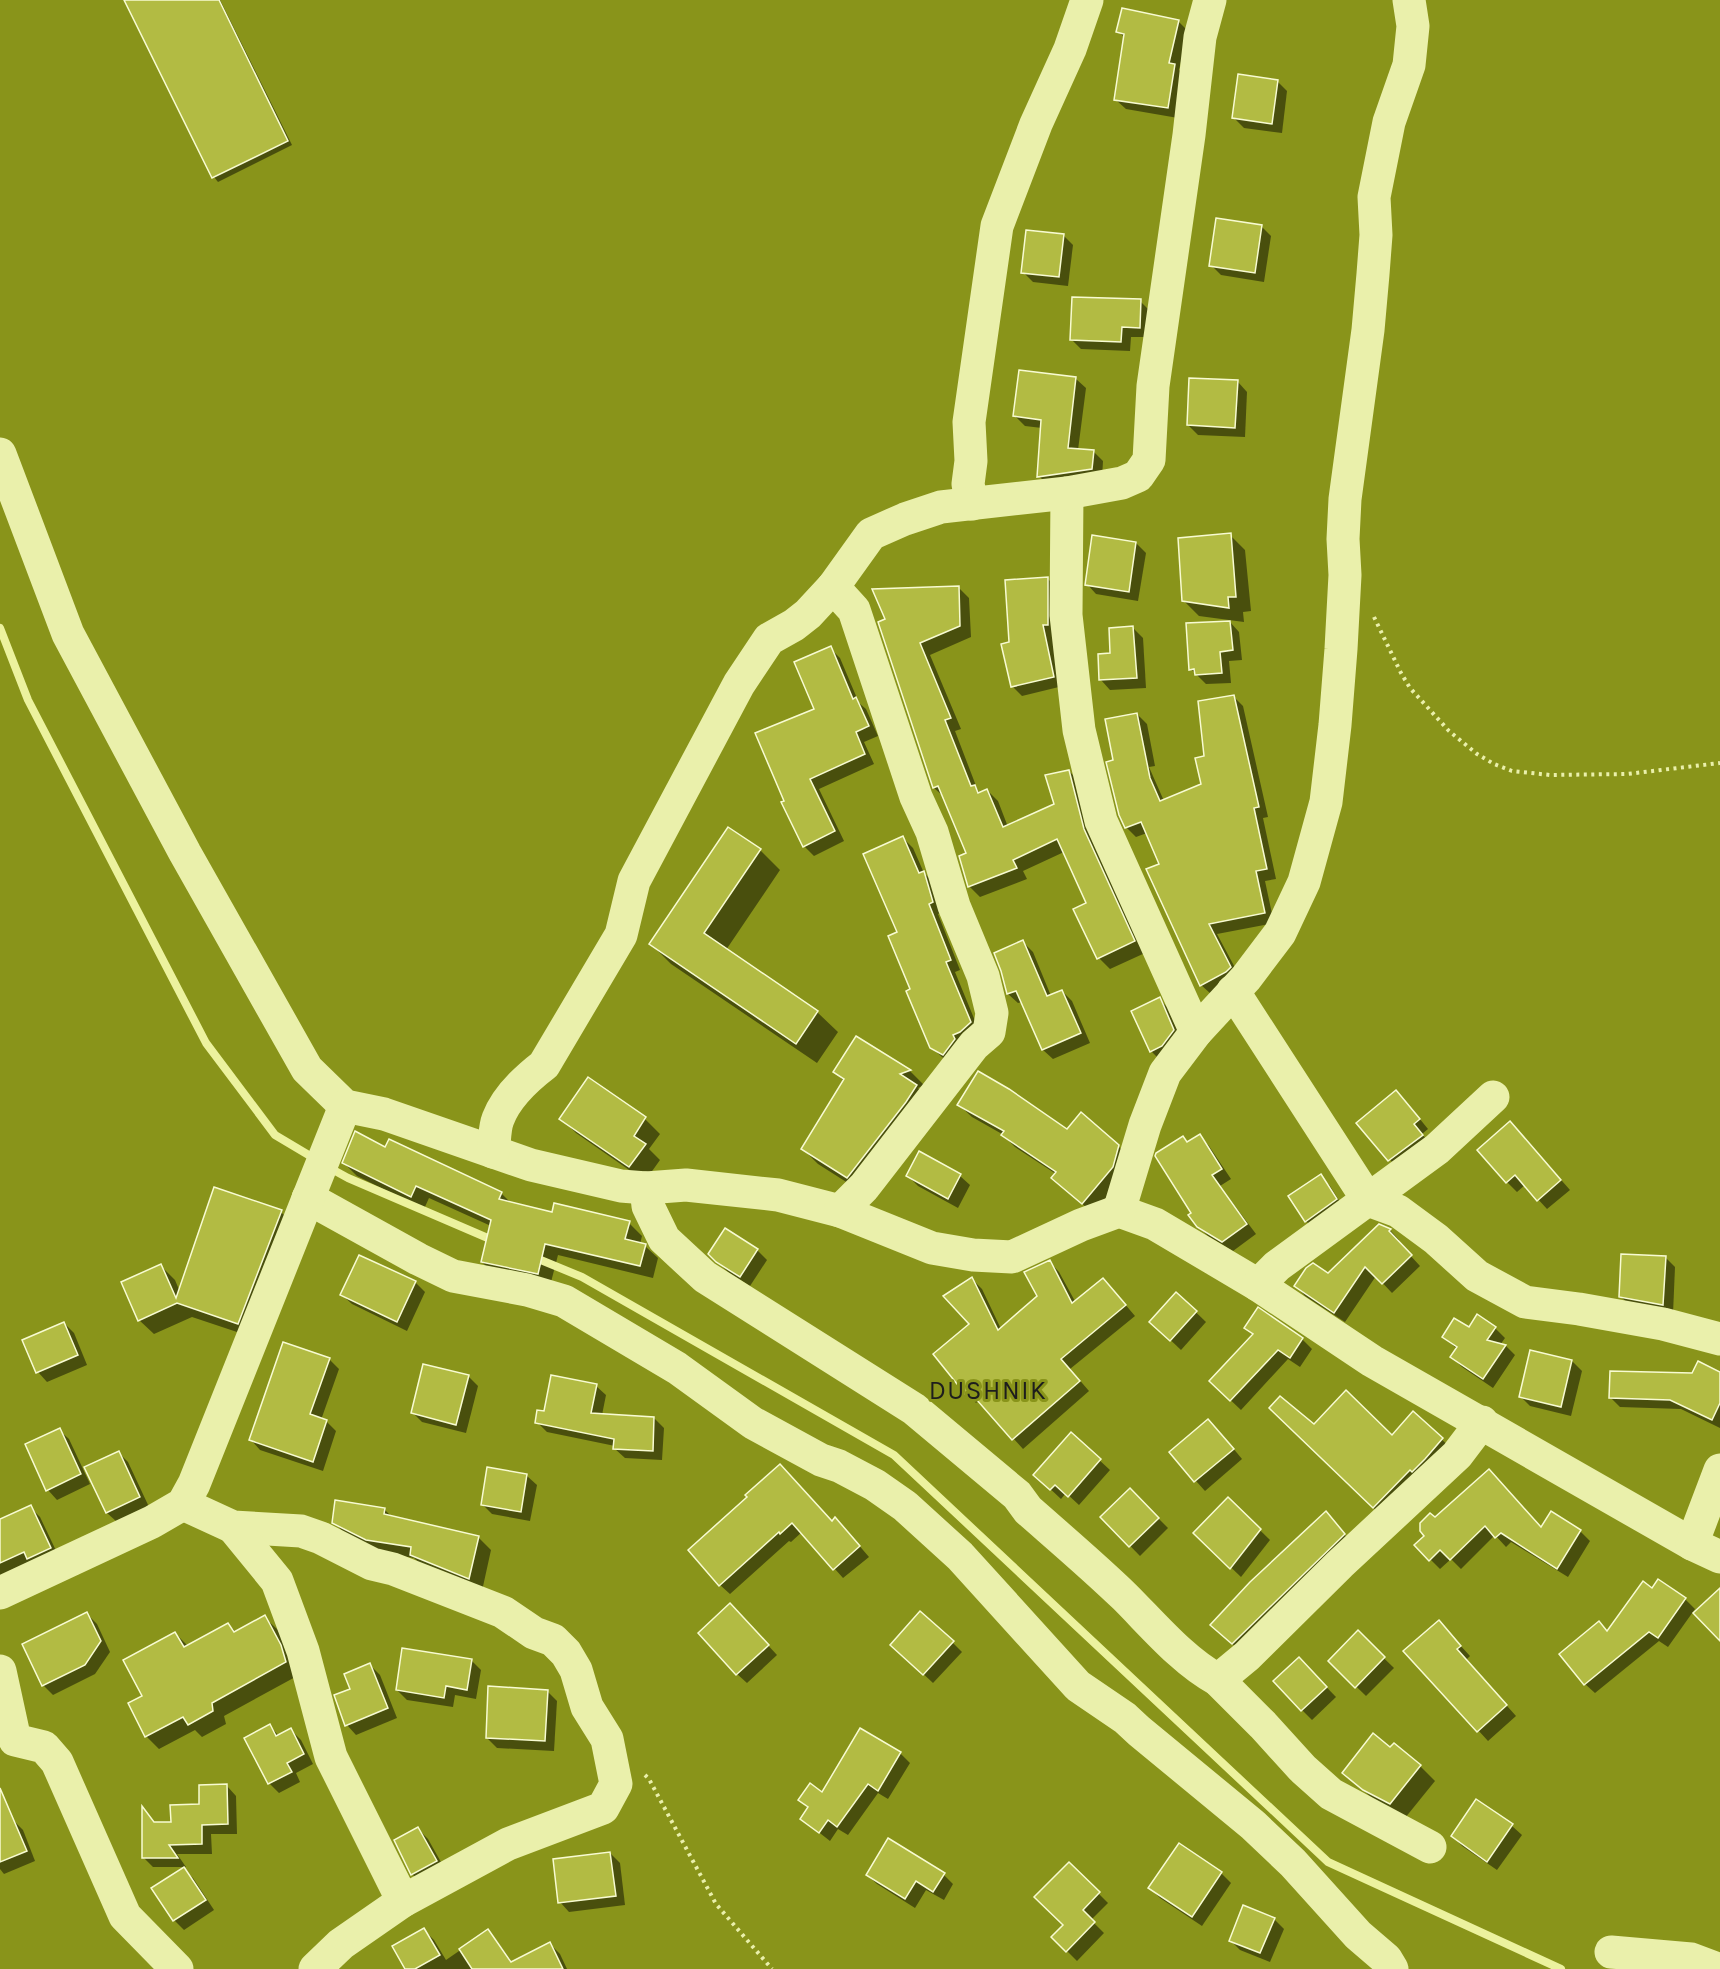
<svg xmlns="http://www.w3.org/2000/svg" width="1720" height="1969" font-family="Karla,sans-serif">
<rect width="100%" height="100%" fill="#89941a"/>
<!-- shadow -->
<g fill="#0007">
<path d="M126 0H220L292 145 218 182 214 177Z"/>
<path d="M1178 21 1188 31 1179 70 1185 75 1178 118 1126 109 1116 100 1125 38 1118 31Z"/>
<path d="M1277 81 1287 91 1282 133 1244 128 1234 118Z"/>
<path d="M1261 226 1271 236 1264 282 1221 275 1211 265Z"/>
<path d="M1063 235 1073 245 1068 286 1033 282 1023 272Z"/>
<path d="M1140 301 1150 311 1149 337H1131L1130 351 1081 349 1071 339Z"/>
<path d="M1076 379 1086 388 1078 450 1093 451 1103 461 1102 479 1049 486 1039 476 1042 428 1025 426 1015 416Z"/>
<path d="M1238 382 1247 392 1245 437 1198 435 1188 425Z"/>
<path d="M1230 535 1245 550 1251 611 1243 612 1244 622 1199 616 1184 601Z"/>
<path d="M1136 543 1146 553 1138 601 1096 594 1087 584Z"/>
<path d="M1047 578 1057 588 1063 686 1022 696 1012 686 1011 644Z"/>
<path d="M958 587 969 598 971 637 930 655 961 729 955 731 978 791 981 793 987 790 998 801 1008 827 1056 804 1069 771 1080 782 1145 953 1110 969 1099 958 1088 904 1064 852 1023 871 1027 879 980 897 969 886 968 854 944 797 934 788 880 623Z"/>
<path d="M1230 622 1239 632 1242 660 1229 661 1231 683 1206 684 1191 669Z"/>
<path d="M1133 628 1143 638 1146 688 1110 690 1101 680 1112 654Z"/>
<path d="M830 648 840 658 859 703 866 709 878 736 864 742 874 764 819 789 844 841 814 856 804 846 786 802 815 710Z"/>
<path d="M1233 696 1243 706 1268 817 1263 818 1276 879 1265 881 1274 923 1217 934 1240 977 1211 994 1201 985 1160 864 1147 833 1136 837 1126 827 1115 762 1137 714 1147 724 1155 766 1149 767 1164 801 1202 785 1206 757Z"/>
<path d="M903 838 913 848 924 873 934 883 942 912 938 914 960 970 955 972 980 1033 953 1064 942 1057 931 1047 912 990 899 933Z"/>
<path d="M760 850 780 870 726 950 817 1012 838 1032 817 1063 671 964 651 944Z"/>
<path d="M1023 942 1033 952 1051 996 1062 991 1072 1001 1090 1043 1053 1059 1043 1050 1022 1002 1018 1003 1008 994 1003 971Z"/>
<path d="M1159 999 1169 1009 1183 1040 1161 1061 1151 1051Z"/>
<path d="M857 1038 910 1071 924 1085 918 1088 931 1101 862 1192 818 1164 803 1149 845 1082 835 1072Z"/>
<path d="M1406 1102 1428 1129 1422 1134 1432 1146 1399 1170 1358 1123Z"/>
<path d="M959 1105 1118 1146 1131 1159 1095 1215 1053 1178 1056 1174 1015 1147 1002 1134 972 1117Z"/>
<path d="M561 1118 645 1119 660 1134 649 1149 660 1160 645 1181 576 1133Z"/>
<path d="M1519 1132 1570 1190 1547 1209 1525 1185 1517 1192 1507 1182Z"/>
<path d="M1200 1136 1209 1146 1231 1179 1220 1186 1256 1234 1233 1251 1208 1236 1198 1226 1193 1213 1183 1138 1189 1143Z"/>
<path d="M386 1149 501 1193 511 1203 554 1214 629 1223 642 1236 640 1244 645 1246 658 1258 653 1278 558 1255 550 1286 495 1275 482 1262 491 1226 429 1198 424 1209 357 1176 344 1163Z"/>
<path d="M920 1153 960 1176 970 1185 958 1208 918 1186 908 1176Z"/>
<path d="M1320 1176 1330 1186 1345 1210 1316 1231 1306 1221 1290 1196Z"/>
<path d="M281 1212 295 1226 252 1337 192 1317 154 1334 139 1320 161 1266 175 1280 180 1292Z"/>
<path d="M1390 1230 1399 1240 1398 1242 1420 1266 1392 1293 1376 1276 1345 1322 1305 1296 1296 1286 1328 1275Z"/>
<path d="M757 1250 767 1260 750 1286 728 1272 710 1254Z"/>
<path d="M1665 1257 1675 1267 1673 1314 1631 1306 1621 1297Z"/>
<path d="M1050 1262 1059 1272 1076 1303 1113 1290 1135 1316 1070 1369 1089 1391 1023 1449 979 1400 976 1403 967 1393 935 1354 971 1324 972 1279 982 1289 1001 1329 1039 1297Z"/>
<path d="M415 1282 425 1292 407 1331 352 1304 342 1295Z"/>
<path d="M1177 1294 1206 1322 1181 1350 1161 1331Z"/>
<path d="M1258 1309 1302 1339 1312 1349 1300 1367 1288 1359 1241 1410 1221 1391 1254 1336 1246 1327Z"/>
<path d="M64 1323 74 1333 87 1365 47 1382 38 1372Z"/>
<path d="M1495 1328 1505 1338 1500 1345 1506 1346 1515 1355 1493 1388 1462 1367 1452 1357 1457 1349 1444 1337 1469 1329Z"/>
<path d="M329 1359 339 1369 321 1420 326 1421 336 1431 323 1471 260 1450 251 1440Z"/>
<path d="M1572 1361 1582 1371 1571 1416 1530 1406 1520 1396Z"/>
<path d="M1720 1373V1428L1681 1409 1620 1407 1610 1397Z"/>
<path d="M468 1376 478 1386 466 1433 422 1422 412 1412Z"/>
<path d="M596 1386 606 1395 602 1415 654 1418 664 1428 662 1460 625 1458 615 1449V1446L547 1432 537 1422Z"/>
<path d="M1271 1408 1314 1426 1392 1437 1413 1413 1452 1449 1383 1517Z"/>
<path d="M59 1430 69 1439 90 1484 57 1500 48 1490Z"/>
<path d="M1218 1430 1242 1459 1205 1491 1171 1453Z"/>
<path d="M1071 1434 1110 1470 1079 1505 1066 1493 1061 1499 1045 1484Z"/>
<path d="M118 1452 128 1462 149 1507 117 1522 107 1513 86 1467Z"/>
<path d="M527 1476 537 1485 530 1521 492 1514 482 1504Z"/>
<path d="M1130 1490 1168 1528 1140 1556 1102 1517Z"/>
<path d="M749 1497 832 1522 845 1529 869 1557 843 1578 802 1532 791 1542 789 1541 730 1594 720 1585Z"/>
<path d="M1228 1499 1270 1540 1241 1577 1195 1533Z"/>
<path d="M30 1507 40 1517 60 1559 0 1577V1521Z"/>
<path d="M384 1509 393 1518 478 1537 491 1550 482 1591 425 1568 414 1558 381 1553 347 1536 334 1522Z"/>
<path d="M1435 1519 1580 1531 1590 1541 1568 1577 1511 1542 1506 1547 1495 1535 1461 1569 1451 1559 1440 1569 1416 1545 1426 1536Z"/>
<path d="M1335 1523 1353 1545 1242 1653 1222 1634Z"/>
<path d="M1653 1590 1685 1599 1695 1609 1668 1647 1659 1641 1595 1693 1585 1684 1608 1633Z"/>
<path d="M87 1614 97 1624 110 1652 95 1674 53 1695 43 1685Z"/>
<path d="M740 1615 777 1655 747 1683 737 1674Z"/>
<path d="M264 1617 278 1630 293 1659 299 1675 224 1716 226 1724 202 1737 195 1730 159 1749 146 1736 144 1697 175 1633 188 1646 228 1624 236 1632Z"/>
<path d="M1448 1632 1470 1656 1466 1660 1516 1716 1488 1741 1406 1651Z"/>
<path d="M1358 1633 1394 1668 1366 1696 1330 1661Z"/>
<path d="M952 1642 962 1652 933 1683 902 1654Z"/>
<path d="M471 1660 481 1670 476 1699 455 1695 453 1707 407 1700 397 1690Z"/>
<path d="M370 1665 380 1675 397 1718 356 1735 347 1725 352 1689Z"/>
<path d="M1309 1669 1336 1697 1312 1720 1302 1710Z"/>
<path d="M547 1691 557 1701 554 1751 497 1748 487 1738Z"/>
<path d="M270 1726 279 1736 291 1730 301 1740 313 1764 296 1773 300 1782 279 1793 269 1783Z"/>
<path d="M1390 1749 1420 1766 1435 1781 1405 1818 1380 1805 1344 1773Z"/>
<path d="M900 1753 910 1763 888 1799 878 1793 848 1835 838 1829 830 1841 802 1819 809 1809 800 1800 823 1794Z"/>
<path d="M227 1786 236 1796 237 1834H211L212 1854H177L186 1867H153L143 1857 144 1809 156 1824H172L201 1806Z"/>
<path d="M0 1817 13 1820 23 1830 35 1861 4 1874 0 1869Z"/>
<path d="M1512 1826 1522 1835 1497 1870 1462 1846 1453 1836Z"/>
<path d="M418 1829 428 1839 446 1871 422 1884 412 1874 396 1841Z"/>
<path d="M1179 1845 1221 1873 1231 1883 1202 1926 1160 1898 1150 1888Z"/>
<path d="M610 1853 620 1863 625 1905 569 1912 560 1902Z"/>
<path d="M1069 1864 1108 1903 1091 1920 1104 1933 1077 1961 1053 1937 1065 1925Z"/>
<path d="M183 1869 193 1878 214 1910 184 1930 174 1920Z"/>
<path d="M867 1875H944L953 1884 944 1900 926 1890 915 1908 877 1884Z"/>
<path d="M1274 1919 1284 1929 1270 1962 1240 1950 1230 1940Z"/>
<path d="M424 1930 434 1940 446 1960 488 1931 497 1941 517 1969H407Z"/>
<path d="M550 1944 560 1954 567 1969H525Z"/>
</g>
<g fill="none" stroke-linecap="round" stroke-linejoin="round">
<!-- stream -->
<g stroke="#ecf29e" stroke-width="8">
<path d="M0 628 28 700 206 1043 275 1135 317 1160"/>
<path d="M328 1167 348 1178 497 1242"/>
<path d="M531 1256 582 1277 894 1455 1328 1862 1561 1969"/>
</g>
</g>
<!-- building -->
<g fill="#b2bb43" stroke="#f8fbd2" stroke-width="1.5">
<path d="M124 0H219L288 141 212 178Z"/>
<path d="M1122 8 1179 20 1169 63 1175 64 1168 108 1114 100 1124 34 1116 32Z"/>
<path d="M1238 74 1278 80 1272 124 1232 118Z"/>
<path d="M1216 218 1262 225 1255 273 1209 266Z"/>
<path d="M1026 230 1064 234 1059 277 1021 273Z"/>
<path d="M1072 297 1141 299 1140 328 1122 327 1121 342 1070 340Z"/>
<path d="M1019 370 1076 377 1068 448 1094 450 1092 469 1037 477 1041 420 1013 416Z"/>
<path d="M1189 378 1238 380 1235 428 1187 425Z"/>
<path d="M1231 533 1236 597H1228L1229 608 1182 601 1178 538Z"/>
<path d="M1092 535 1136 542 1129 592 1085 585Z"/>
<path d="M1048 577V625H1043L1054 677 1011 687 1001 644 1009 642 1005 580Z"/>
<path d="M959 586 960 626 920 643 951 718 945 720 971 786 975 785 978 793 987 789 1003 827 1054 804 1045 775 1069 770 1084 829 1135 941 1097 959 1073 909 1086 903 1057 839 1013 860 1017 868 968 887 959 856 966 853 938 786 933 788 878 622 885 619 872 589Z"/>
<path d="M1230 621 1233 650 1220 652 1222 673 1195 675 1194 669 1189 670 1186 623Z"/>
<path d="M1133 626 1137 678 1099 680 1098 654 1110 653 1109 628Z"/>
<path d="M831 646 853 699 856 697 869 726 856 732 865 754 810 779 835 831 803 847 781 802 784 801 755 733 814 709 794 662Z"/>
<path d="M1234 695 1259 807 1254 808 1267 869 1256 871 1265 913 1209 924 1231 967 1226 972 1200 986 1146 869 1159 864 1141 822 1125 828 1119 815 1106 762 1113 760 1105 719 1137 713 1150 778 1160 801 1201 784 1195 758 1204 756 1198 701Z"/>
<path d="M728 827 761 849 704 933 818 1011 796 1044 649 944Z"/>
<path d="M903 836 919 873 924 871 933 902 929 904 951 960 946 962 971 1022 960 1032 953 1035 955 1039 943 1055 930 1048 906 991 910 989 888 936 897 932 863 854Z"/>
<path d="M1023 940 1047 996 1062 990 1081 1033 1042 1050 1016 991 1007 994 1001 971 994 953Z"/>
<path d="M1160 997 1174 1030 1162 1046 1150 1052 1131 1011Z"/>
<path d="M856 1036 911 1070 900 1074 917 1085 906 1102 847 1178 801 1149 844 1079 833 1072Z"/>
<path d="M978 1071 1009 1089 1067 1129 1081 1112 1119 1145 1113 1167 1082 1204 1051 1178 1056 1172 1001 1135 1004 1131 957 1105Z"/>
<path d="M588 1077 646 1117 634 1136 646 1144 629 1167 559 1119Z"/>
<path d="M1396 1090 1420 1119 1414 1124 1423 1135 1388 1161 1356 1123Z"/>
<path d="M1510 1121 1561 1180 1537 1201 1515 1175 1506 1183 1477 1150Z"/>
<path d="M355 1131 385 1147 389 1139 502 1192 499 1199 552 1212 554 1203 630 1221 625 1239 646 1244 640 1266 545 1244 538 1274 481 1262 491 1220 416 1186 411 1197 342 1163Z"/>
<path d="M1200 1134 1222 1169 1212 1175 1247 1224 1222 1242 1197 1227 1188 1215 1191 1213 1155 1156 1156 1153 1183 1136 1187 1142Z"/>
<path d="M919 1151 961 1174 948 1199 906 1176Z"/>
<path d="M1321 1174 1337 1199 1305 1222 1288 1196Z"/>
<path d="M214 1187 282 1210 238 1324 177 1303 138 1321 121 1282 161 1264 176 1298Z"/>
<path d="M1379 1224 1391 1229 1389 1231 1412 1255 1382 1284 1365 1267 1334 1313 1294 1286 1306 1268 1313 1263 1328 1273Z"/>
<path d="M725 1228 758 1249 740 1277 716 1262 708 1254Z"/>
<path d="M1621 1254 1666 1256 1663 1305 1619 1297Z"/>
<path d="M359 1255 416 1281 397 1322 340 1295Z"/>
<path d="M1050 1260 1072 1303 1103 1278 1126 1305 1061 1359 1080 1381 1012 1440 969 1391 965 1394 933 1354 969 1324 943 1296 972 1277 998 1330 1037 1296 1024 1272Z"/>
<path d="M1176 1292 1197 1311 1170 1341 1149 1322Z"/>
<path d="M1258 1307 1303 1338 1290 1358 1278 1350 1230 1401 1209 1381 1253 1334 1244 1328Z"/>
<path d="M1477 1314 1496 1327 1487 1340 1506 1345 1483 1379 1450 1357 1457 1347 1442 1337 1454 1318 1469 1327Z"/>
<path d="M64 1322 78 1355 36 1373 22 1340Z"/>
<path d="M283 1342 330 1358 310 1414 327 1420 313 1462 249 1440Z"/>
<path d="M1530 1350 1572 1360 1561 1407 1519 1397Z"/>
<path d="M1698 1361 1720 1372V1403L1712 1420 1670 1400 1609 1398 1610 1371 1692 1373Z"/>
<path d="M423 1364 469 1375 456 1425 411 1413Z"/>
<path d="M551 1375 597 1384 591 1413 654 1417 653 1451 613 1449 614 1439 535 1423 537 1410 544 1411Z"/>
<path d="M1346 1390 1392 1435 1413 1411 1443 1438 1425 1459 1412 1472 1410 1470 1373 1508 1269 1408 1280 1396 1314 1424Z"/>
<path d="M1208 1419 1234 1449 1194 1482 1169 1452Z"/>
<path d="M60 1428 81 1474 46 1491 25 1444Z"/>
<path d="M1071 1432 1101 1459 1068 1497 1055 1485 1050 1490 1033 1475Z"/>
<path d="M119 1451 140 1497 106 1513 84 1467Z"/>
<path d="M780 1464 832 1521 835 1517 860 1546 833 1570 792 1523 780 1534 779 1532 719 1586 688 1550 747 1497 745 1495Z"/>
<path d="M487 1467 527 1474 521 1512 481 1505Z"/>
<path d="M1489 1469 1541 1527 1551 1511 1581 1530 1557 1569 1501 1533 1495 1538 1485 1526 1450 1560 1440 1550 1429 1561 1414 1545 1424 1536 1420 1531V1523L1430 1513 1435 1517Z"/>
<path d="M1130 1488 1159 1518 1129 1547 1100 1517Z"/>
<path d="M1228 1497 1261 1529 1230 1569 1193 1533Z"/>
<path d="M335 1500 385 1508 384 1514 479 1536 469 1579 410 1555 411 1547 366 1540 332 1523Z"/>
<path d="M31 1505 51 1548 27 1559 24 1552 0 1563V1519Z"/>
<path d="M1326 1511 1345 1534 1232 1644 1210 1625 1250 1582Z"/>
<path d="M1658 1579 1686 1598 1658 1638 1649 1632 1584 1685 1559 1654 1599 1621 1607 1631 1643 1581 1652 1588Z"/>
<path d="M1720 1588V1641L1693 1613Z"/>
<path d="M730 1603 769 1645 736 1675 698 1633Z"/>
<path d="M920 1611 954 1641 923 1675 890 1645Z"/>
<path d="M87 1612 101 1641 85 1665 42 1686 22 1644Z"/>
<path d="M265 1615 281 1645 286 1662 212 1703 213 1711 188 1725 183 1717 145 1737 128 1703 142 1696 123 1660 175 1632 184 1647 228 1623 234 1632Z"/>
<path d="M1439 1620 1461 1646 1457 1649 1507 1705 1477 1732 1403 1651Z"/>
<path d="M1358 1630 1385 1657 1355 1688 1328 1661Z"/>
<path d="M402 1648 472 1659 467 1690 446 1686 444 1698 396 1690Z"/>
<path d="M1299 1657 1327 1687 1301 1711 1273 1681Z"/>
<path d="M370 1663 388 1708 345 1726 334 1695 350 1689 344 1674Z"/>
<path d="M488 1686 548 1690 545 1741 486 1738Z"/>
<path d="M270 1724 276 1736 291 1728 304 1754 287 1763 292 1772 268 1784 244 1738Z"/>
<path d="M860 1728 901 1752 878 1791 868 1784 837 1827 828 1820 819 1833 800 1819 808 1807 798 1800 810 1783 822 1792Z"/>
<path d="M1373 1733 1390 1747 1394 1743 1421 1765 1390 1804 1363 1790 1342 1773Z"/>
<path d="M227 1784 228 1824 202 1825V1844L169 1845 178 1858H142V1806L154 1822H171L170 1805 199 1804V1785Z"/>
<path d="M0 1788 27 1851 0 1862Z"/>
<path d="M1476 1799 1513 1824 1487 1862 1451 1836Z"/>
<path d="M418 1827 437 1861 411 1875 394 1840Z"/>
<path d="M888 1838 945 1873 933 1892 916 1881 905 1899 866 1875Z"/>
<path d="M1179 1843 1222 1872 1192 1917 1148 1888Z"/>
<path d="M610 1852 616 1896 558 1903 553 1859Z"/>
<path d="M1069 1862 1100 1892 1083 1910 1095 1922 1066 1952 1051 1937 1063 1925 1034 1897Z"/>
<path d="M184 1867 206 1900 173 1921 151 1888Z"/>
<path d="M1243 1905 1275 1918 1260 1953 1229 1941Z"/>
<path d="M424 1928 440 1955 415 1969H405L392 1946Z"/>
<path d="M488 1929 511 1962 550 1942 563 1969H472L459 1949Z"/>
</g>
<g fill="none" stroke-linecap="round" stroke-linejoin="round">
<!-- path -->
<g stroke="#eaf0ab" stroke-width="4" stroke-dasharray="3 4.5" stroke-linecap="butt">
<path d="M1374 617 1401 673 1410 688 1449 731 1477 754 1494 764 1512 771 1550 775 1627 774 1720 763"/>
<path d="M645 1775 649 1779 716 1904 772 1969"/>
</g>
<!-- minor -->
<g stroke="#eaf0ab" stroke-width="33">
<path d="M0 454 68 634 185 853 307 1069 345 1106 384 1114 531 1165 621 1186 646 1188 686 1185 778 1195 840 1211 932 1248 973 1255 1012 1257 1081 1225 1119 1211 1155 1224 1258 1285 1372 1361 1692 1544 1720 1557"/>
<path d="M1067 493 1066 615 1079 730 1101 821 1196 1032"/>
<path d="M972 504 968 484 971 461 969 422 997 226 1036 124 1070 49 1087 0"/>
<path d="M833 587 854 610 916 797 932 832 954 906 983 976 992 1013 989 1032 974 1045 864 1187 840 1211"/>
<path d="M1233 991 1368 1200 1398 1211 1436 1239 1477 1276 1525 1302 1579 1309 1663 1324 1720 1339"/>
<path d="M493 1152C495 1142 494 1129 498 1119 506 1098 527 1078 544 1065L621 935 634 881 739 684 769 639 794 625 808 614 833 587 871 534 905 519 941 507 1067 493 1122 483 1138 476 1149 460 1153 386 1189 135 1200 37 1210 0"/>
<path d="M646 1188 648 1206 664 1239 705 1277 914 1409 1017 1495 1028 1510C1061 1539 1094 1567 1125 1597 1153 1625 1183 1661 1218 1680L1263 1725 1303 1769 1331 1794 1430 1847"/>
<path d="M308 1198 418 1259 453 1276 527 1290 564 1301 677 1368 753 1423 821 1460 839 1466 875 1485 905 1506 960 1556 1078 1686 1125 1718 1139 1731 1253 1825 1293 1863 1358 1935 1386 1959 1392 1969"/>
<path d="M1119 1211 1145 1125 1165 1073 1196 1032 1246 978 1280 933 1304 882 1326 802 1335 725 1341 649 1345 575 1343 539 1345 499 1368 330 1373 274 1376 235 1374 197 1389 122 1409 65 1413 26 1409 0"/>
<path d="M1258 1285 1277 1266 1437 1149 1493 1097"/>
<path d="M183 1504 233 1527 301 1531 321 1538 372 1564 393 1569 503 1612 534 1633 553 1640 566 1653 576 1670 587 1707 607 1739 616 1784 603 1808 508 1844 403 1901 341 1944 315 1969"/>
<path d="M233 1527 277 1581 303 1651 331 1757 403 1901"/>
<path d="M1692 1544 1720 1470"/>
<path d="M0 1593 152 1522 183 1504 194 1484 345 1106"/>
<path d="M0 1671 15 1740 44 1747 57 1762 125 1916 177 1969"/>
<path d="M1218 1680 1247 1656 1340 1564 1457 1455 1482 1422"/>
<path d="M1611 1952 1691 1959 1718 1969"/>
</g>
</g>
<g text-anchor="middle" dominant-baseline="central" stroke-width="6" stroke-linejoin="round" paint-order="stroke">
<!-- quarter labels -->
<g font-size="26" letter-spacing="1.5" fill="#1d1d1d" stroke="#89941a">
<text x="988" y="1390">DUSHNIK</text>
</g>
</g>
</svg>
